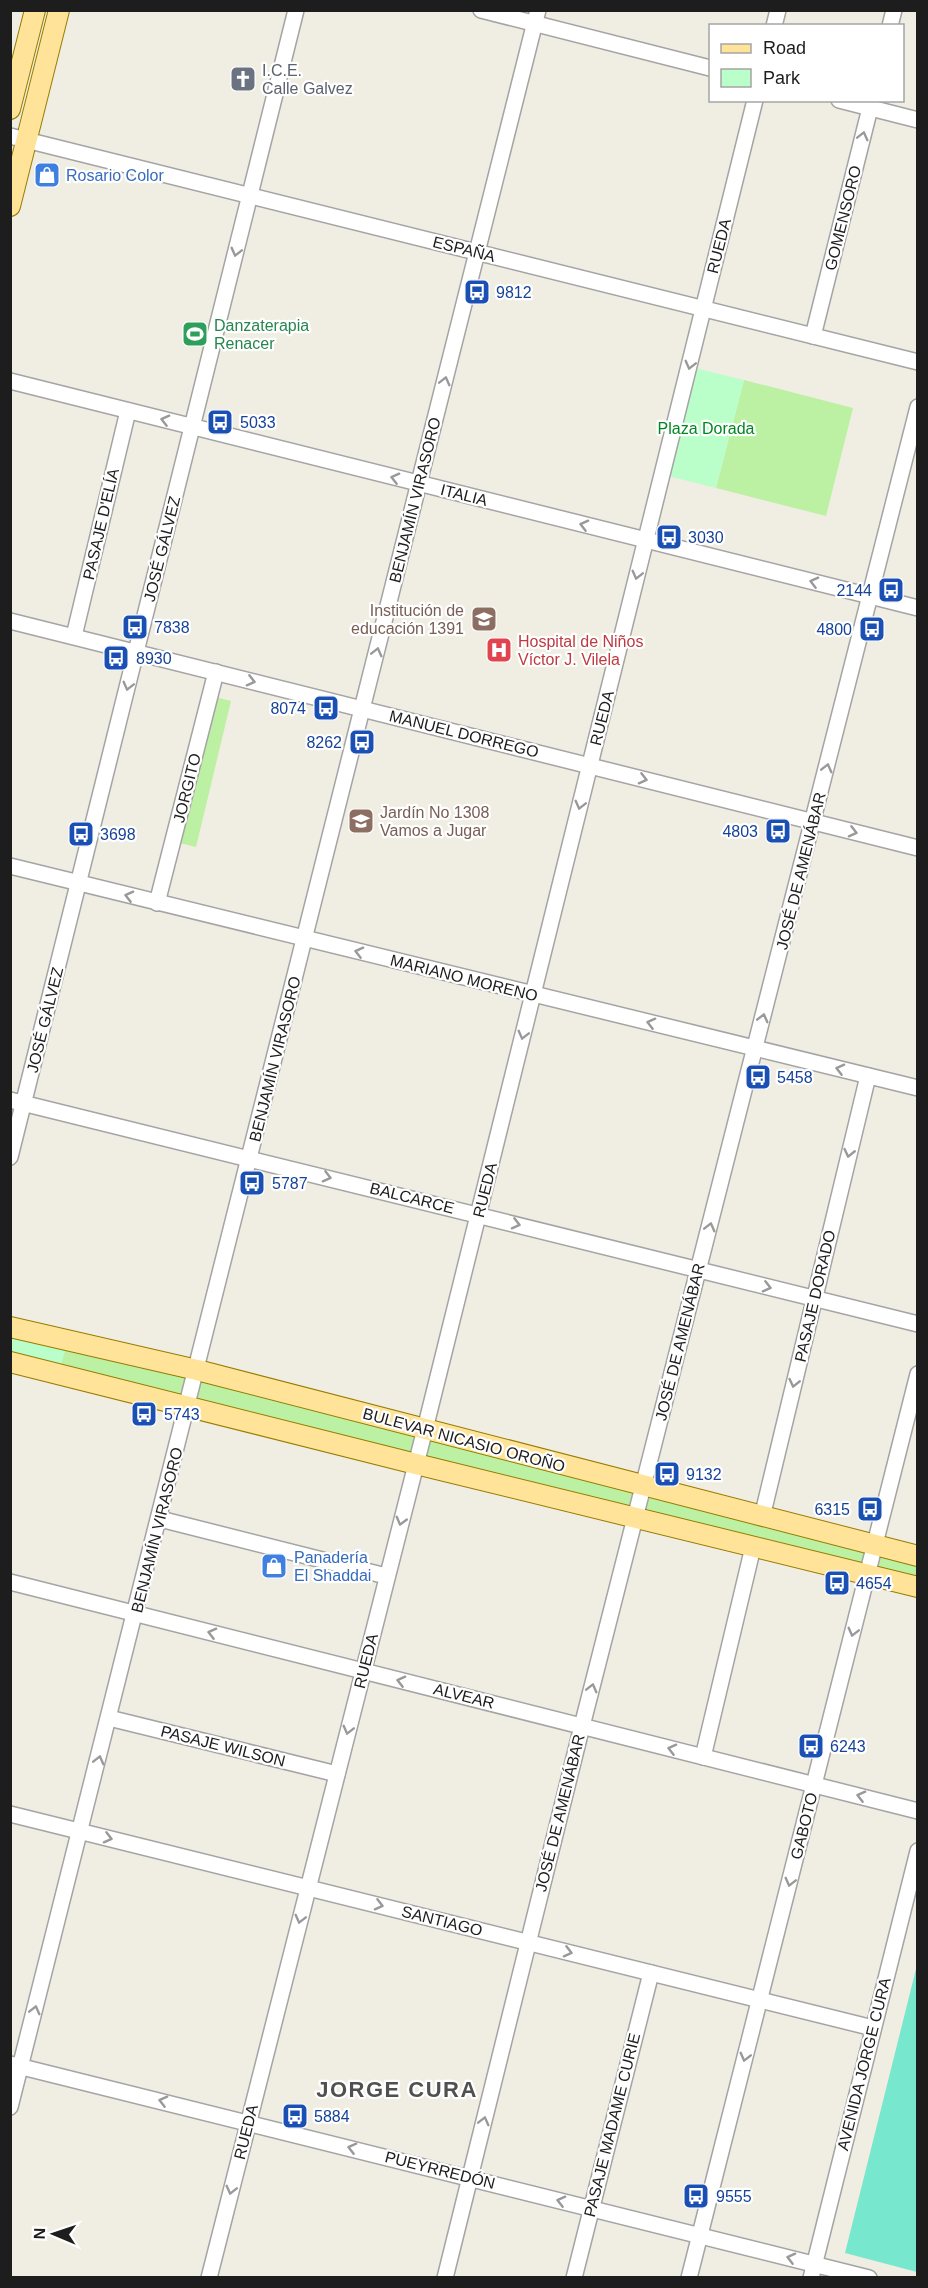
<svg xmlns="http://www.w3.org/2000/svg" width="928" height="2288" font-family="Arial,sans-serif">
<rect width="100%" height="100%" fill="#f0ede2"/>
<!-- grass -->
<g fill="#bcf0a2">
<path d="M744 380 853 408 826 516 716 488Z"/>
<path d="M215 697 231 701 196 847 180 843Z"/>
<path d="M10 1327 917 1556V1587L11 1362Z"/>
</g>
<!-- park -->
<g fill="#baffca">
<path d="M695 368 744 380 716 488 668 476Z"/>
<path d="M10 1337 65 1351 61 1365 11 1352Z"/>
</g>
<!-- pitch -->
<path fill="#77e7ce" d="M917 1965V2272L845 2253Z"/>
<g fill="none" stroke-linecap="round" stroke-linejoin="round">
<!-- minor casing -->
<g stroke="#a4a4a4" stroke-width="18">
<g id="minor">
<path d="M481 10 710 68"/>
<path d="M774 26 778 10"/>
<path d="M890 26 894 10"/>
<path d="M839 100 918 120"/>
<path d="M10 136 918 362"/>
<path d="M813 336 872 100"/>
<path d="M10 381 918 608"/>
<path d="M10 621 918 848"/>
<path d="M74 636 128 411"/>
<path d="M10 866 918 1088"/>
<path d="M157 903 216 672"/>
<path d="M10 1100 918 1324"/>
<path d="M10 1157 296 10"/>
<path d="M762 1517 868 1076"/>
<path d="M160 1519 386 1576"/>
<path d="M10 1582 918 1811"/>
<path d="M109 1718 337 1774"/>
<path d="M703 1757 753 1547"/>
<path d="M10 1814 873 2028"/>
<path d="M10 2064 869 2278"/>
<path d="M10 2107 538 10"/>
<path d="M209 2278 425 1429 755 100"/>
<path d="M445 2278 582 1726 918 407"/>
<path d="M574 2278 651 1973"/>
<path d="M689 2278 918 1374"/>
<path d="M811 2278 918 1851"/>
</g>
</g>
<!-- major casing -->
<g stroke="#977d00" stroke-width="22">
<g id="major">
<path d="M10 109 35 10"/>
<path d="M10 206 59 10"/>
<path d="M10 1327 197 1370 918 1556"/>
<path d="M10 1362 416 1464 918 1587"/>
</g>
</g>
<!-- minor -->
<use href="#minor" stroke="#fff" stroke-width="15"/>
<!-- major -->
<use href="#major" stroke="#ffe398" stroke-width="20"/>
</g>
<!-- one-way arrows -->
<defs><path id="oneway-chevron" d="M-2-3.5L2.5 0L-2 3.5" fill="none" stroke-width="1.6" stroke-linecap="round" stroke-linejoin="round" transform="scale(1.5)"/></defs>
<g stroke="#999">
<use href="#oneway-chevron" transform="translate(863 136) rotate(-76)"/>
<use href="#oneway-chevron" transform="translate(236 252) rotate(104)"/>
<use href="#oneway-chevron" transform="translate(690 365) rotate(104)"/>
<use href="#oneway-chevron" transform="translate(445 381) rotate(-76)"/>
<use href="#oneway-chevron" transform="translate(165 420) rotate(-166)"/>
<use href="#oneway-chevron" transform="translate(395 478) rotate(-166)"/>
<use href="#oneway-chevron" transform="translate(584 525) rotate(-166)"/>
<use href="#oneway-chevron" transform="translate(637 575) rotate(104)"/>
<use href="#oneway-chevron" transform="translate(814 582) rotate(-166)"/>
<use href="#oneway-chevron" transform="translate(377 652) rotate(-76)"/>
<use href="#oneway-chevron" transform="translate(251 681) rotate(14)"/>
<use href="#oneway-chevron" transform="translate(128 686) rotate(104)"/>
<use href="#oneway-chevron" transform="translate(827 768) rotate(-76)"/>
<use href="#oneway-chevron" transform="translate(643 779) rotate(14)"/>
<use href="#oneway-chevron" transform="translate(580 805) rotate(104)"/>
<use href="#oneway-chevron" transform="translate(853 832) rotate(14)"/>
<use href="#oneway-chevron" transform="translate(129 896) rotate(-166)"/>
<use href="#oneway-chevron" transform="translate(359 952) rotate(-166)"/>
<use href="#oneway-chevron" transform="translate(763 1018) rotate(-76)"/>
<use href="#oneway-chevron" transform="translate(651 1023) rotate(-166)"/>
<use href="#oneway-chevron" transform="translate(523 1035) rotate(104)"/>
<use href="#oneway-chevron" transform="translate(840 1069) rotate(-166)"/>
<use href="#oneway-chevron" transform="translate(849 1153) rotate(103)"/>
<use href="#oneway-chevron" transform="translate(327 1177) rotate(14)"/>
<use href="#oneway-chevron" transform="translate(516 1224) rotate(14)"/>
<use href="#oneway-chevron" transform="translate(710 1227) rotate(-76)"/>
<use href="#oneway-chevron" transform="translate(767 1287) rotate(14)"/>
<use href="#oneway-chevron" transform="translate(794 1383) rotate(103)"/>
<use href="#oneway-chevron" transform="translate(401 1521) rotate(105)"/>
<use href="#oneway-chevron" transform="translate(853 1632) rotate(104)"/>
<use href="#oneway-chevron" transform="translate(212 1633) rotate(-166)"/>
<use href="#oneway-chevron" transform="translate(401 1681) rotate(-166)"/>
<use href="#oneway-chevron" transform="translate(592 1688) rotate(-76)"/>
<use href="#oneway-chevron" transform="translate(348 1730) rotate(104)"/>
<use href="#oneway-chevron" transform="translate(672 1749) rotate(-166)"/>
<use href="#oneway-chevron" transform="translate(99 1760) rotate(-76)"/>
<use href="#oneway-chevron" transform="translate(861 1796) rotate(-166)"/>
<use href="#oneway-chevron" transform="translate(108 1838) rotate(14)"/>
<use href="#oneway-chevron" transform="translate(790 1882) rotate(104)"/>
<use href="#oneway-chevron" transform="translate(379 1905) rotate(14)"/>
<use href="#oneway-chevron" transform="translate(300 1919) rotate(104)"/>
<use href="#oneway-chevron" transform="translate(568 1952) rotate(14)"/>
<use href="#oneway-chevron" transform="translate(35 2010) rotate(-76)"/>
<use href="#oneway-chevron" transform="translate(745 2057) rotate(104)"/>
<use href="#oneway-chevron" transform="translate(163 2101) rotate(-166)"/>
<use href="#oneway-chevron" transform="translate(484 2121) rotate(-76)"/>
<use href="#oneway-chevron" transform="translate(352 2148) rotate(-166)"/>
<use href="#oneway-chevron" transform="translate(231 2190) rotate(104)"/>
<use href="#oneway-chevron" transform="translate(561 2201) rotate(-166)"/>
<use href="#oneway-chevron" transform="translate(791 2258) rotate(-166)"/>
</g>
<!-- icons -->
<defs>
<g id="church-square" transform="scale(1.35)"><rect x="-9" y="-9" width="18" height="18" rx="4" fill="#6b7280" stroke="#fff"/><path d="M-1.2-6h2.4v3.5h3.3v2.4h-3.3V6h-2.4V-.1h-3.3v-2.4h3.3Z" fill="#fff"/></g>
<g id="shop-square" transform="scale(1.35)"><rect x="-9" y="-9" width="18" height="18" rx="4" fill="#3f7fe0" stroke="#fff"/><path d="M-5-2.5h2.3a2.7 3.5 0 0 1 5.4 0H5L5.5 6h-11ZM-1.5-2.5h3a1.5 2.3 0 0 0-3 0Z" fill="#fff"/></g>
<g id="bus-square" transform="scale(1.35)"><rect x="-9" y="-9" width="18" height="18" rx="4" fill="#1a4fb4" stroke="#fff"/><path d="M-5-6H5V4H4V6H2V4H-2V6H-4V4H-5ZM-3.5-4V0h7V-4ZM-3.5 1.2v1.5H-2V1.2ZM2 1.2v1.5H3.5V1.2Z" fill="#fff"/></g>
<g id="stadium-square" transform="scale(1.35)"><rect x="-9" y="-9" width="18" height="18" rx="4" fill="#2e9e5b" stroke="#fff"/><path d="M0-5a6.5 5 0 1 0 0 10a6.5 5 0 1 0 0-10ZM-3.5-1.8h7v3.6h-7Z" fill="#fff"/></g>
<g id="university-square" transform="scale(1.35)"><rect x="-9" y="-9" width="18" height="18" rx="4" fill="#8d6e63" stroke="#fff"/><path d="M0-5L7-2L0 1L-7-2ZM-4 1L0 2.5L4 1V4Q0 6-4 4Z" fill="#fff"/></g>
<g id="hospital-square" transform="scale(1.35)"><rect x="-9" y="-9" width="18" height="18" rx="4" fill="#e0444e" stroke="#fff"/><path d="M-5-5h3v3.5h4V-5h3V5h-3V1.5h-4V5h-3Z" fill="#fff"/></g>
<g id="school-square" transform="scale(1.35)"><rect x="-9" y="-9" width="18" height="18" rx="4" fill="#8d6e63" stroke="#fff"/><path d="M0-5L7-2L0 1L-7-2ZM-4 1L0 2.5L4 1V4Q0 6-4 4Z" fill="#fff"/></g>
</defs>
<g fill-rule="evenodd">
<use href="#church-square" x="243" y="79"/>
<use href="#shop-square" x="47" y="175"/>
<use href="#bus-square" x="477" y="292"/>
<use href="#stadium-square" x="195" y="334"/>
<use href="#bus-square" x="220" y="422"/>
<use href="#bus-square" x="669" y="537"/>
<use href="#bus-square" x="891" y="590"/>
<use href="#university-square" x="484" y="619"/>
<use href="#bus-square" x="135" y="627"/>
<use href="#bus-square" x="872" y="629"/>
<use href="#hospital-square" x="499" y="650"/>
<use href="#bus-square" x="116" y="658"/>
<use href="#bus-square" x="326" y="708"/>
<use href="#bus-square" x="362" y="742"/>
<use href="#school-square" x="361" y="821"/>
<use href="#bus-square" x="778" y="831"/>
<use href="#bus-square" x="81" y="834"/>
<use href="#bus-square" x="758" y="1077"/>
<use href="#bus-square" x="252" y="1183"/>
<use href="#bus-square" x="144" y="1414"/>
<use href="#bus-square" x="667" y="1474"/>
<use href="#bus-square" x="870" y="1509"/>
<use href="#shop-square" x="274" y="1566"/>
<use href="#bus-square" x="837" y="1583"/>
<use href="#bus-square" x="811" y="1746"/>
<use href="#bus-square" x="295" y="2116"/>
<use href="#bus-square" x="696" y="2196"/>
</g>
<g text-anchor="middle" dominant-baseline="central" stroke-width="4.5" stroke-linejoin="round" paint-order="stroke">
<!-- worship labels -->
<g font-size="16" fill="#5b616d" stroke="#fff" text-anchor="start">
<text x="262" y="70">I.C.E.<tspan x="262" dy="18">Calle Galvez</tspan></text>
</g>
<!-- shop labels -->
<g font-size="16" fill="#366cbe" stroke="#fff" text-anchor="start">
<text x="66" y="175">Rosario Color</text>
<text x="294" y="1557">Panadería<tspan x="294" dy="18">El Shaddai</tspan></text>
</g>
<!-- street labels -->
<g font-size="16" fill="#1d1d1d" stroke="#fff">
<text transform="translate(843 218) rotate(-76)">GOMENSORO</text>
<text transform="translate(719 246) rotate(-76)">RUEDA</text>
<text transform="translate(464 249) rotate(14)">ESPAÑA</text>
<text transform="translate(464 495) rotate(14)">ITALIA</text>
<text transform="translate(415 500) rotate(-76)">BENJAMÍN VIRASORO</text>
<text transform="translate(101 524) rotate(-77)">PASAJE D'ELÍA</text>
<text transform="translate(162 549) rotate(-76)">JOSÉ GÁLVEZ</text>
<text transform="translate(602 718) rotate(-76)">RUEDA</text>
<text transform="translate(464 734) rotate(14)">MANUEL DORREGO</text>
<text transform="translate(187 788) rotate(-76)">JORGITO</text>
<text transform="translate(801 871) rotate(-76)">JOSÉ DE AMENÁBAR</text>
<text transform="translate(464 978) rotate(14)">MARIANO MORENO</text>
<text transform="translate(45 1020) rotate(-76)">JOSÉ GÁLVEZ</text>
<text transform="translate(275 1059) rotate(-76)">BENJAMÍN VIRASORO</text>
<text transform="translate(485 1190) rotate(-76)">RUEDA</text>
<text transform="translate(412 1198) rotate(14)">BALCARCE</text>
<text transform="translate(815 1296) rotate(-77)">PASAJE DORADO</text>
<text transform="translate(680 1342) rotate(-76)">JOSÉ DE AMENÁBAR</text>
<text transform="translate(464 1440) rotate(15)">BULEVAR NICASIO OROÑO</text>
<text transform="translate(157 1530) rotate(-76)">BENJAMÍN VIRASORO</text>
<text transform="translate(366 1661) rotate(-76)">RUEDA</text>
<text transform="translate(464 1696) rotate(14)">ALVEAR</text>
<text transform="translate(223 1746) rotate(14)">PASAJE WILSON</text>
<text transform="translate(560 1813) rotate(-76)">JOSÉ DE AMENÁBAR</text>
<text transform="translate(804 1826) rotate(-76)">GABOTO</text>
<text transform="translate(442 1921) rotate(14)">SANTIAGO</text>
<text transform="translate(864 2064) rotate(-76)">AVENIDA JORGE CURA</text>
<text transform="translate(612 2125) rotate(-76)">PASAJE MADAME CURIE</text>
<text transform="translate(246 2132) rotate(-76)">RUEDA</text>
<text transform="translate(440 2170) rotate(14)">PUEYRREDÓN</text>
</g>
<!-- transit labels -->
<g font-size="16" fill="#164399" stroke="#fff" text-anchor="start">
<text x="496" y="292">9812</text>
<text x="240" y="422">5033</text>
<text x="688" y="537">3030</text>
<text x="872" y="590" text-anchor="end">2144</text>
<text x="154" y="627">7838</text>
<text x="852" y="629" text-anchor="end">4800</text>
<text x="136" y="658">8930</text>
<text x="306" y="708" text-anchor="end">8074</text>
<text x="342" y="742" text-anchor="end">8262</text>
<text x="758" y="831" text-anchor="end">4803</text>
<text x="100" y="834">3698</text>
<text x="777" y="1077">5458</text>
<text x="272" y="1183">5787</text>
<text x="164" y="1414">5743</text>
<text x="686" y="1474">9132</text>
<text x="850" y="1509" text-anchor="end">6315</text>
<text x="856" y="1583">4654</text>
<text x="830" y="1746">6243</text>
<text x="314" y="2116">5884</text>
<text x="716" y="2196">9555</text>
</g>
<!-- leisure labels -->
<g font-size="16" fill="#27864d" stroke="#fff" text-anchor="start">
<text x="214" y="325">Danzaterapia<tspan x="214" dy="18">Renacer</tspan></text>
</g>
<!-- park labels -->
<g font-size="16" fill="#008721" stroke="#fff">
<text x="706" y="428">Plaza Dorada</text>
</g>
<!-- education labels -->
<g font-size="16" fill="#785e54" stroke="#fff" text-anchor="end">
<text x="464" y="610">Institución de<tspan x="464" dy="18">educación 1391</tspan></text>
<text x="380" y="812" text-anchor="start">Jardín No 1308<tspan x="380" dy="18">Vamos a Jugar</tspan></text>
</g>
<!-- health labels -->
<g font-size="16" fill="#be3a42" stroke="#fff" text-anchor="start">
<text x="518" y="641">Hospital de Niños<tspan x="518" dy="18">Víctor J. Vilela</tspan></text>
</g>
<!-- district labels -->
<g font-size="22" font-weight="bold" letter-spacing="1.5" fill="#505050" stroke="#fff">
<text x="397" y="2089">JORGE CURA</text>
</g>
</g>
<!-- border -->
<rect width="928" height="2288" fill="none" stroke="#1d1d1d" stroke-width="24"/>
<!-- legend -->
<rect x="709" y="24" width="195" height="78" fill="#ffffff" stroke="#a5a5a5" stroke-width="1.5"/>
<rect x="721" y="44" width="30" height="9" fill="#ffe398" stroke="#a5a5a5" stroke-width="1.5"/>
<text x="763" y="54" font-size="18" fill="#1d1d1d">Road</text>
<rect x="721" y="69" width="30" height="18" fill="#baffca" stroke="#a5a5a5" stroke-width="1.5"/>
<text x="763" y="84" font-size="18" fill="#1d1d1d">Park</text>
<!-- north arrow -->
<g transform="translate(54 2234) rotate(272)" stroke="#ffffff" stroke-width="4.5" paint-order="stroke">
<path d="M0-4.5L10 22L0 15L-10 22Z" fill="#1d1d1d"/>
<text y="-9" font-size="16" font-weight="bold" text-anchor="middle" fill="#1d1d1d">N</text>
</g>
</svg>
